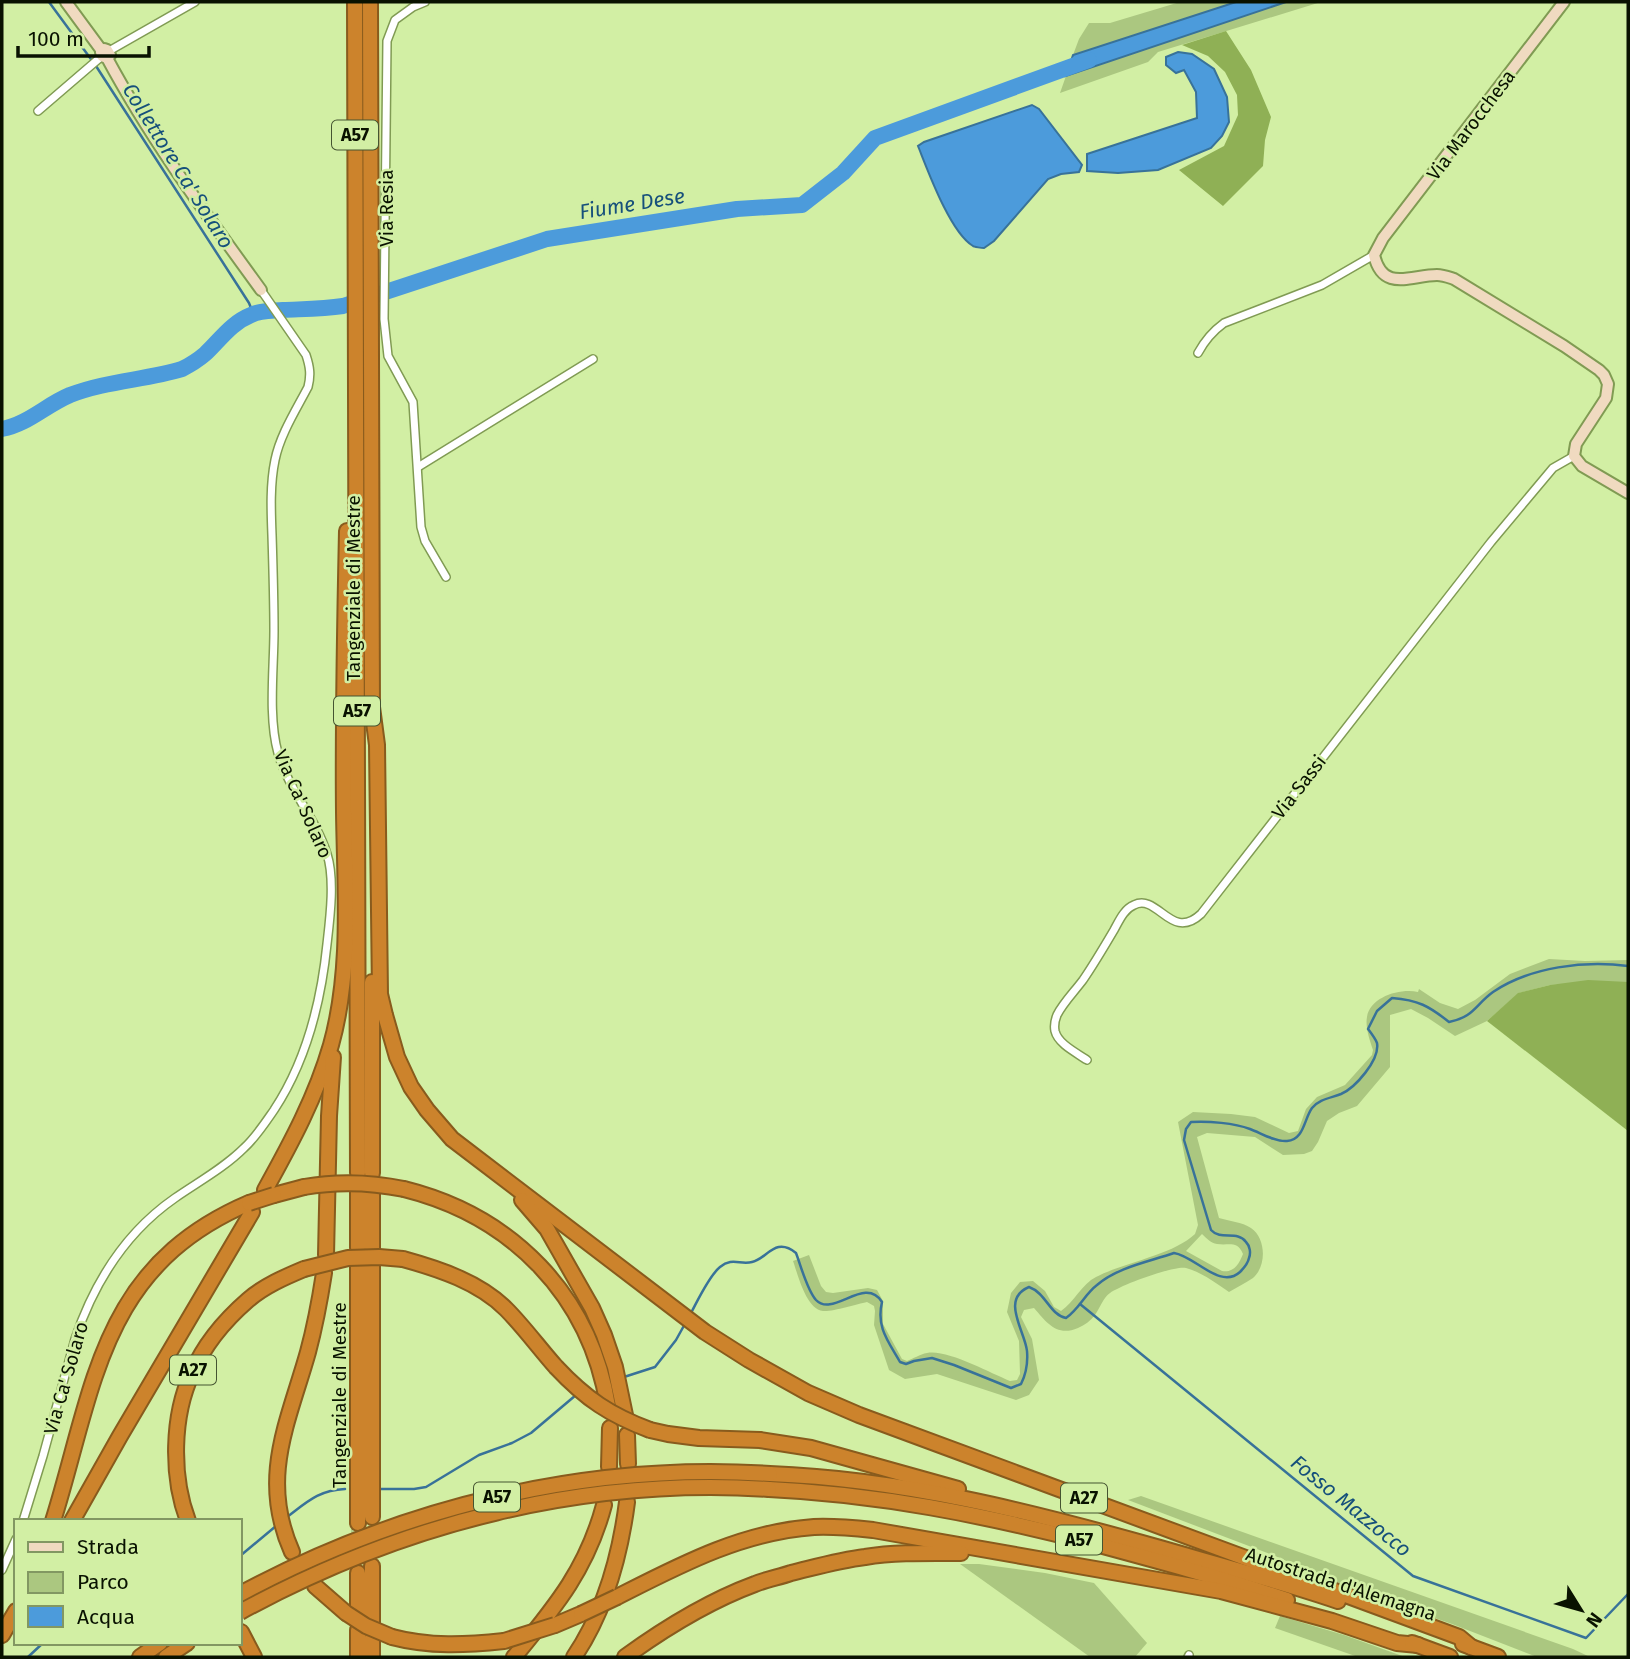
<svg xmlns="http://www.w3.org/2000/svg" width="1630" height="1659" font-family="'Fira Sans',sans-serif">
<rect width="100%" height="100%" fill="#d2efa4"/>
<!-- green -->
<g fill="#abc780" fill-rule="evenodd">
<path d="M1180 2H1236L1073 55 1079 39 1089 23H1110Z"/>
<path d="M1285 2H1321L1158 52 1148 62 1060 93 1066 76Z"/>
<path d="M1549 959 1585 961 1628 960V982L1550 985 1519 993 1487 1021 1455 1036 1428 1018 1411 1009 1390 1015V1067L1357 1106 1339 1113 1327 1121 1318 1142 1312 1151 1304 1154 1283 1155 1255 1137 1207 1133 1197 1137 1219 1218C1229 1221 1242 1222 1251 1228 1266 1238 1267 1266 1253 1278 1246 1283 1237 1287 1229 1292 1216 1283 1201 1272 1186 1268 1175 1265 1121 1285 1110 1293 1103 1298 1100 1308 1095 1315 1090 1321 1085 1325 1078 1328 1057 1337 1047 1323 1034 1308L1024 1310 1021 1317 1032 1339 1039 1380 1029 1395 1016 1400 937 1374 905 1379 889 1370 874 1325 875 1311 874 1306 867 1302C857 1304 832 1312 823 1311 806 1309 798 1275 793 1261L809 1255 821 1286 826 1292 833 1293 868 1288 877 1290 883 1301V1324L902 1359 907 1361C913 1359 920 1354 927 1353 947 1349 990 1373 1010 1381L1017 1380 1020 1374 1019 1341 1007 1312 1011 1293 1020 1282 1033 1281 1045 1291 1054 1307 1061 1311C1074 1302 1082 1284 1096 1277 1125 1262 1173 1255 1195 1234L1198 1225 1178 1122 1193 1112 1231 1114 1255 1117 1289 1133 1298 1131 1306 1109 1317 1097 1345 1085 1372 1055 1373 1050C1370 1041 1365 1027 1367 1017 1370 997 1400 988 1418 992L1419 989 1440 1003 1458 1009 1475 1000 1510 974ZM1202 1234C1207 1239 1211 1243 1217 1244 1229 1246 1237 1240 1243 1254 1239 1264 1234 1273 1222 1271L1186 1251Z"/>
<path d="M1141 1496 1573 1649 1590 1657H1537L1452 1624 1331 1582 1312 1572 1275 1556 1128 1500Z"/>
<path d="M960 1564H979L1045 1573 1094 1583 1147 1643 1135 1657H1090Z"/>
<path d="M1280 1616 1344 1635 1405 1657H1358L1275 1628Z"/>
</g>
<!-- forest -->
<g fill="#8fb055">
<path d="M1226 31 1251 70 1271 117 1265 140 1263 166 1223 206 1179 170 1224 146 1238 115 1237 95 1225 72 1208 56 1182 45Z"/>
<path d="M1588 980 1628 982V1131L1487 1021 1518 993 1550 985Z"/>
</g>
<!-- water -->
<g fill="#4c9bdb" stroke="#387299" stroke-width="2">
<path d="M1236 2H1286L1066 76 1073 55Z"/>
<path d="M1178 52 1192 54 1214 69 1227 97 1229 122 1222 136 1211 148 1158 170 1118 173 1087 171V154L1197 118 1196 92 1184 70 1176 73 1166 65V57Z"/>
<path d="M1032 105 1039 109 1082 165 1079 172 1061 174 1048 179 994 241 984 248C982 248 974 247 973 246 950 232 928 171 918 146L924 142Z"/>
</g>
<g fill="none" stroke-linecap="round" stroke-linejoin="round">
<!-- stream -->
<g stroke="#387299" stroke-width="2.5">
<path d="M49 2 96 66 249 303 253 313"/>
<path d="M1080 1304 1413 1576 1586 1638 1628 1594"/>
<path d="M691 1313C698 1300 709 1276 720 1267 732 1257 740 1265 752 1262 767 1259 775 1236 796 1253 801 1266 807 1290 816 1300 833 1318 865 1275 882 1302 876 1327 888 1341 900 1362L906 1364 914 1361 932 1358 954 1365 1011 1388 1021 1384C1026 1374 1028 1363 1027 1351 1025 1331 1000 1299 1029 1287 1046 1293 1050 1315 1066 1318 1079 1309 1085 1294 1097 1285 1118 1267 1148 1262 1174 1253 1195 1256 1220 1290 1240 1272 1244 1268 1248 1263 1249 1258 1251 1253 1250 1246 1246 1242 1237 1230 1221 1241 1211 1230L1184 1140 1186 1129 1191 1122C1209 1121 1234 1123 1250 1129 1261 1133 1275 1142 1287 1141 1304 1140 1304 1119 1312 1108 1319 1099 1331 1098 1341 1094 1355 1088 1380 1060 1377 1043 1375 1038 1371 1033 1368 1029L1377 1011 1392 998C1418 1000 1429 1006 1449 1022 1474 1017 1475 1005 1493 992 1530 967 1585 960 1628 966"/>
<path d="M624 1377 655 1367 676 1340 686 1322"/>
<path d="M380 1489H414L426 1487 479 1455 512 1443 531 1433 576 1395"/>
<path d="M287 1517C307 1502 319 1490 345 1489"/>
<path d="M240 1556 276 1526"/>
<path d="M28 1657 43 1643"/>
</g>
<!-- river -->
<path stroke="#4c9bdb" stroke-width="16" d="M2 429C28 424 46 405 70 395 106 381 145 380 182 369 190 365 198 360 205 354 220 340 231 323 251 315 261 310 272 311 283 310 303 309 323 309 343 306L547 239 737 209 802 205 843 173 875 138 1089 60"/>
<!-- highway-tunnel -->
<path stroke="#b4ce8b" stroke-width="14" stroke-dasharray="14 7" stroke-linecap="butt" d="M358 1523V1573"/>
<!-- street casing -->
<g stroke="#809b53" stroke-width="10">
<g id="street">
<path d="M425 2 413 7 395 20 387 41 384 319 388 356 413 402 421 527 425 541 446 577"/>
<path d="M109 51 195 2"/>
<path d="M38 111 102 56"/>
<path d="M1198 353C1205 340 1213 331 1224 323L1322 285 1374 255"/>
<path d="M418 467 593 359"/>
<path d="M1087 1060C1077 1053 1058 1044 1055 1031 1054 1026 1055 1020 1057 1015 1063 1003 1074 992 1083 980 1094 964 1104 947 1114 930 1119 921 1124 909 1134 905 1158 893 1171 942 1201 914L1491 542 1553 468 1574 456"/>
<path d="M23 1521 43 1456 75 1339C94 1283 126 1232 175 1198 198 1182 224 1168 244 1148 256 1137 265 1123 274 1110 307 1060 321 1003 327 944 330 918 335 879 327 854 316 818 288 789 278 753 268 717 274 668 274 631 274 599 273 567 272 535 271 510 270 484 275 460 280 435 296 410 308 387 311 375 310 367 306 355L261 290"/>
<path d="M2 1570 16 1539"/>
<path d="M1188 1657 1189 1655"/>
</g>
</g>
<!-- secondary casing -->
<g stroke="#809b53" stroke-width="14">
<g id="secondary">
<path d="M66 2 102 51"/>
<path d="M1564 2 1383 238 1374 255C1383 293 1411 275 1437 275 1443 275 1448 277 1454 279L1564 346 1599 370 1604 375 1608 384 1606 398 1576 444 1574 456 1582 466 1628 493"/>
<path d="M107 58 110 55 107 50 104 49 101 52 102 56 107 58C151 140 206 214 261 290"/>
</g>
</g>
<!-- highway casing -->
<g stroke="#885b1d" stroke-width="18">
<g id="highway">
<path d="M355 2 358 1173"/>
<path d="M370 2 372 713"/>
<path d="M372 707 377 745 380 994 385 1015 397 1057 411 1087 427 1110 452 1139 705 1332 749 1360 808 1393 859 1415 1459 1637 1471 1647"/>
<path d="M372 982V1173"/>
<path d="M404 1189C512 1216 590 1295 608 1406"/>
<path d="M265 1190C291 1143 316 1097 331 1045 352 970 345 889 344 812 343 718 345 625 347 531"/>
<path d="M372 1192V1248"/>
<path d="M274 1195 304 1187"/>
<path d="M522 1200 547 1229 592 1308 604 1335 615 1367 625 1415"/>
<path d="M358 1248V1192"/>
<path d="M326 1255 329 1116 333 1057"/>
<path d="M403 1259C439 1269 479 1282 506 1309 524 1327 539 1348 556 1367"/>
<path d="M372 1265V1517"/>
<path d="M650 1430 668 1434 699 1438 760 1440 811 1448 958 1489"/>
<path d="M627 1435 628 1464"/>
<path d="M609 1467 610 1428"/>
<path d="M770 1474C903 1479 1033 1512 1160 1548 1219 1565 1279 1581 1338 1601"/>
<path d="M769 1489C878 1494 983 1515 1088 1542 1155 1560 1222 1578 1287 1600"/>
<path d="M53 1521C95 1386 100 1267 249 1203"/>
<path d="M72 1521 120 1436 252 1212"/>
<path d="M188 1521C171 1476 172 1416 192 1373 204 1345 225 1320 248 1300 264 1286 285 1277 304 1269"/>
<path d="M358 1523V1266"/>
<path d="M292 1552C259 1478 288 1423 308 1352 315 1326 320 1299 324 1273"/>
<path d="M372 1566V1623"/>
<path d="M315 1586 346 1613"/>
<path d="M617 1597C680 1565 742 1532 814 1527 834 1526 854 1528 873 1530L1221 1591 1332 1621 1397 1643 1418 1645"/>
<path d="M358 1616V1573"/>
<path d="M555 1625 581 1614"/>
<path d="M358 1630V1657"/>
<path d="M241 1632 254 1657"/>
<path d="M2 1635 16 1611"/>
<path d="M372 1637V1657"/>
<path d="M392 1637C430 1647 466 1645 504 1641"/>
<path d="M1412 1643 1450 1657"/>
<path d="M1463 1644 1498 1657"/>
<path d="M140 1657 160 1643"/>
<path d="M166 1657 187 1643"/>
<path d="M514 1657C555 1607 587 1569 604 1505"/>
<path d="M574 1657C605 1611 620 1556 627 1502"/>
<path d="M625 1657C665 1628 709 1601 755 1584 767 1579 780 1577 791 1573 816 1567 840 1560 865 1557 896 1552 929 1553 961 1553"/>
</g>
</g>
<!-- street -->
<use href="#street" stroke="#fff" stroke-width="7"/>
<!-- secondary -->
<use href="#secondary" stroke="#f0dac0" stroke-width="10"/>
<!-- highway -->
<use href="#highway" stroke="#cc832c" stroke-width="14"/>
<!-- highway-bridge casing -->
<g stroke="#885b1d" stroke-width="18" stroke-linecap="butt">
<g id="highway-bridge">
<path d="M304 1187C338 1181 370 1182 404 1189"/>
<path d="M249 1203 274 1195"/>
<path d="M304 1269 348 1258 379 1257 403 1259"/>
<path d="M556 1367C586 1399 610 1415 650 1430"/>
<path d="M240 1594C402 1507 586 1462 770 1474"/>
<path d="M240 1612C403 1523 583 1477 769 1489"/>
<path d="M346 1613 366 1626 392 1637"/>
<path d="M581 1614 617 1597"/>
<path d="M504 1641 555 1625"/>
</g>
</g>
<!-- highway-bridge -->
<use href="#highway-bridge" stroke="#cc832c" stroke-width="14"/>
</g>
<g text-anchor="middle" dominant-baseline="central" stroke-width="5" stroke-linejoin="round" paint-order="stroke">
<!-- shield labels -->
<g fill="#d2efa4" stroke="#455431" stroke-width="2">
<rect x="332" y="120.5" width="46" height="29" rx="5"/>
<rect x="334" y="696.5" width="46" height="29" rx="5"/>
<rect x="170" y="1355.5" width="46" height="29" rx="5"/>
<rect x="474" y="1482.5" width="46" height="29" rx="5"/>
<rect x="1061" y="1483.5" width="46" height="29" rx="5"/>
<rect x="1056" y="1525.5" width="46" height="29" rx="5"/>
</g>
<g font-size="18" font-weight="bold" fill="#091200">
<text x="355" y="135">A57</text>
<text x="357" y="711">A57</text>
<text x="193" y="1370">A27</text>
<text x="497" y="1497">A57</text>
<text x="1084" y="1498">A27</text>
<text x="1079" y="1540">A57</text>
</g>
<!-- street labels -->
<g font-size="19" fill="#091200" stroke="#d2efa4">
<text transform="translate(1471 125) rotate(-53)">Via Marocchesa</text>
<text transform="translate(386 208) rotate(-90)">Via Resia</text>
<text transform="translate(353 588) rotate(-90)">Tangenziale di Mestre</text>
<text transform="translate(1299 787) rotate(-52)">Via Sassi</text>
<text transform="translate(303 804) rotate(66)">Via Ca' Solaro</text>
<text transform="translate(66 1378) rotate(-74)">Via Ca' Solaro</text>
<text transform="translate(339 1395) rotate(-90)">Tangenziale di Mestre</text>
<text transform="translate(1341 1584) rotate(18)">Autostrada d'Alemagna</text>
</g>
<!-- water labels -->
<g font-size="21" font-style="italic" fill="#16507b" stroke="#d2efa4">
<text transform="translate(178 166) rotate(58)">Collettore Ca' Solaro</text>
<text transform="translate(632 204) rotate(-9)">Fiume Dese</text>
<text transform="translate(1351 1506) rotate(39)">Fosso Mazzocco</text>
</g>
</g>
<!-- border -->
<rect width="1630" height="1659" fill="none" stroke="#091200" stroke-width="7"/>
<!-- legend -->
<rect x="14" y="1519" width="228" height="126" fill="#d2efa4" stroke="#829762" stroke-width="2"/>
<rect x="28" y="1542" width="35" height="10" fill="#f0dac0" stroke="#829762" stroke-width="2"/>
<text x="77" y="1554" font-size="21" fill="#091200">Strada</text>
<rect x="28" y="1572" width="35" height="21" fill="#abc780" stroke="#829762" stroke-width="2"/>
<text x="77" y="1589" font-size="21" fill="#091200">Parco</text>
<rect x="28" y="1606" width="35" height="21" fill="#4c9bdb" stroke="#829762" stroke-width="2"/>
<text x="77" y="1624" font-size="21" fill="#091200">Acqua</text>
<!-- north arrow -->
<g transform="translate(1581 1610) rotate(127)" stroke="#d2efa4" stroke-width="5" paint-order="stroke">
<path d="M0-5L12 26L0 18L-12 26Z" fill="#091200"/>
<text y="-10" font-size="19" font-weight="bold" text-anchor="middle" fill="#091200">N</text>
</g>
<!-- scale -->
<path d="M18 46v10h131v-10" fill="none" stroke="#091200" stroke-width="3.5"/>
<text x="28" y="46" font-size="21" fill="#091200" stroke="#d2efa4" stroke-width="5" paint-order="stroke">100 m</text>
</svg>
